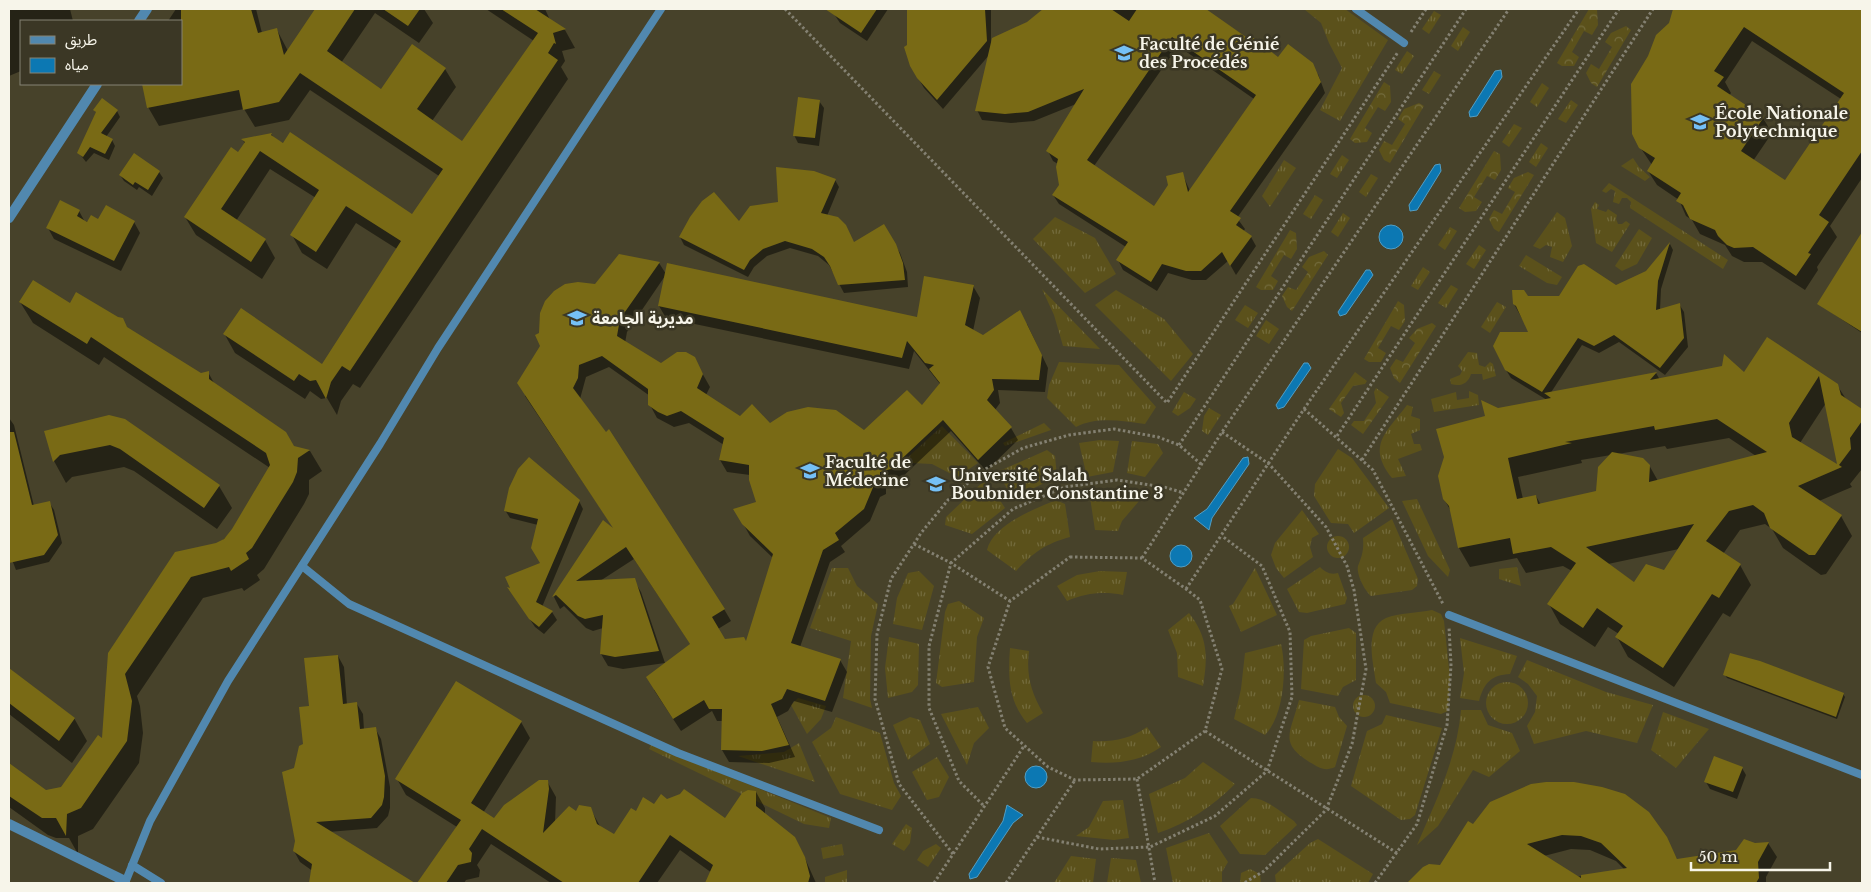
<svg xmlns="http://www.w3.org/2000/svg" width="1871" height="892" font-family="'Libre Baskerville','Noto Sans Arabic',serif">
<defs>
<pattern id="grass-tufts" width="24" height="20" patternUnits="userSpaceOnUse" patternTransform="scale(1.25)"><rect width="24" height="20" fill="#5b511b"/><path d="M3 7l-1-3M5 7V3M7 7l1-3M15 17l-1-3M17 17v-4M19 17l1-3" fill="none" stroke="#736b3c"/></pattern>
<pattern id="forest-crowns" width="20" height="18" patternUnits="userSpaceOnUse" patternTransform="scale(1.25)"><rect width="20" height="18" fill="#5b511b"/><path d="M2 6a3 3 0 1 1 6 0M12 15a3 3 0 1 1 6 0" fill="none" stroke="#736b3c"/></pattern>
</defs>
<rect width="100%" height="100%" fill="#3b3725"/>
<!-- built -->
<path fill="#47422a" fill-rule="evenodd" d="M9 9H1862V883H9ZM21 21H181V84H21Z"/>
<!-- grass -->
<g fill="url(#grass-tufts)">
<path d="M1304 9H1345L1388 40 1340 121 1320 110 1342 68 1329 43 1321 23Z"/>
<path d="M1434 11 1441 15 1429 34 1422 29Z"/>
<path d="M1463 27 1470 32 1458 51 1451 46Z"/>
<path d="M1407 51 1414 56 1402 74 1395 70Z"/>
<path d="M1434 71 1441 75 1429 94 1422 90Z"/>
<path d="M1542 83 1549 88 1537 107 1530 102Z"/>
<path d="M1571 100 1578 105 1566 123 1558 119Z"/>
<path d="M1514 124 1522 128 1509 147 1502 142Z"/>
<path d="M1541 143 1548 148 1536 167 1529 162Z"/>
<path d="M1342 155 1349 160 1337 178 1330 174Z"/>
<path d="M1633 158 1639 167 1650 177 1645 181 1621 166Z"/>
<path d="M1284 160 1296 168 1270 207 1262 196Z"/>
<path d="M1371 174 1378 178 1366 197 1359 192Z"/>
<path d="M1609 183 1728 260 1723 269 1630 208 1631 202 1627 198H1622L1619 204 1613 202 1615 191 1611 189 1606 193 1602 191Z"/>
<path d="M1315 195 1323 200 1311 219 1303 214Z"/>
<path d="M1595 202 1599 205 1597 209 1606 212 1608 209 1617 215 1616 219 1618 224H1622L1626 221 1630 224 1612 252 1596 243 1591 209Z"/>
<path d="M1557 212 1565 218 1572 246 1563 262 1550 257 1552 247 1546 245 1540 249 1533 246Z"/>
<path d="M1343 213 1350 218 1338 237 1331 232Z"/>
<path d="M1055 217 1095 238 1116 274 1085 293 1033 239Z"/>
<path d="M1450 227 1457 231 1445 250 1438 245Z"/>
<path d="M1639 229 1652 238 1637 264 1622 271 1615 266Z"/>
<path d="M1479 245 1486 250 1474 269 1466 264Z"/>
<path d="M1526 255 1562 277 1557 285 1547 283 1519 266Z"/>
<path d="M1423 267 1430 272 1418 290 1411 286Z"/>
<path d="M1451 285 1458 289 1446 308 1438 303Z"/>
<path d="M1042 289 1100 349 1063 346 1054 315Z"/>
<path d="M1116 290 1164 319 1193 354 1171 381 1095 305Z"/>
<path d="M1497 302 1506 307 1490 333 1481 327Z"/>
<path d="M1245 305 1258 313 1248 328 1235 320Z"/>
<path d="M1266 320 1279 329 1269 344 1256 336Z"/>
<path d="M1468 352 1477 353 1479 365 1485 367 1490 362 1493 364 1496 376 1483 380 1482 374H1471C1468 384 1460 387 1451 384L1450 379 1460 375 1462 371 1458 366Z"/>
<path d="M1059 362 1119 365 1156 407 1145 424C1123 421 1096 416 1076 427L1047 398 1049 385Z"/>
<path d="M1469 391 1478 395 1479 405 1434 412 1431 399 1456 392 1457 400 1469 398Z"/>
<path d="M1184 392 1196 399 1190 408 1178 416 1172 412Z"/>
<path d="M1407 405 1413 407 1411 416 1420 419V430L1411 434 1414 444H1420L1422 450 1398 459 1406 476 1392 478C1366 445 1387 432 1407 405Z"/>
<path d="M1209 408 1221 415 1208 435 1202 431 1204 416Z"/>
<path d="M1044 423 1051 430 1005 446 1003 443Z"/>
<path d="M942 426 978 463 957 477 932 464 912 463 907 458Z"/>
<path d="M1100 440 1119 441 1113 472 1087 477 1079 443Z"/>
<path d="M1132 441 1158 444 1163 453 1145 477 1127 473Z"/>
<path d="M1338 449 1352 458 1389 508 1354 533 1348 524 1331 523 1314 496 1315 484Z"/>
<path d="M1047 450 1055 456 1057 477 1013 498 997 472Z"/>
<path d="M986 479 1005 508 972 534 945 525 946 517Z"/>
<path d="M1089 491 1145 494 1122 521 1118 531 1095 530Z"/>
<path d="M1417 499 1450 570 1448 577 1428 556 1402 501Z"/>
<path d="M1056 500 1065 504 1070 537C1045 544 1034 552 1016 571L987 550C993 525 1034 509 1056 500Z"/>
<path d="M1302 510 1319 534 1312 538 1310 547 1313 557 1284 578 1276 568 1271 555 1275 543Z"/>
<path d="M1392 519 1418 579 1417 586 1412 590 1371 596C1365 591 1356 574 1358 566 1362 556 1364 550 1363 538Z"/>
<circle cx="1338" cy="547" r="11"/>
<path d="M1320 567C1325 572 1330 575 1338 573L1347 598 1345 604 1307 613 1299 612 1287 589Z"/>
<path d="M1517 567 1521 586 1499 579V569Z"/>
<path d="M832 568H848L857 586 878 604 871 636 870 699 872 708 843 698 851 641 810 628Z"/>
<path d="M1255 568 1277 615 1241 632 1229 606 1233 604Z"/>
<path d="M919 571 934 586 922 630 893 624 897 598 908 573Z"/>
<path d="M1100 571 1127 572 1123 595C1103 591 1086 593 1067 601L1057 586 1077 575Z"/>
<path d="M959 601 984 618 977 637 974 682 942 687 936 683 945 612 948 604Z"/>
<path d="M1432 610 1441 614 1444 621 1450 678 1448 711 1441 714 1390 703 1386 692 1376 683C1374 665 1363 628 1386 618 1399 613 1418 613 1432 610Z"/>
<path d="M1189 613C1208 637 1208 657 1203 686L1178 677 1177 653 1168 630Z"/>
<path d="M1349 628 1356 633V680L1343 687 1338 696 1301 689 1304 640 1311 636Z"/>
<path d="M889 637 919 644 918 685 912 692 888 698 885 668Z"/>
<path d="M1460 638 1517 656 1510 674C1491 675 1484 683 1479 701L1460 698 1464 673Z"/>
<path d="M1281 644C1287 669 1284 716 1265 735L1234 719 1241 689 1245 653Z"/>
<path d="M1010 648 1029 651C1026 675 1031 692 1043 713L1027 723C1008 700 1008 676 1010 648Z"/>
<path d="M1527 660 1606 692 1653 705 1637 743 1586 731 1534 744 1527 726 1535 712 1537 696 1528 684 1518 677Z"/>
<circle cx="1507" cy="703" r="21"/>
<circle cx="1364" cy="706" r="11"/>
<path d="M798 698 826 706 821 719 807 734 791 705Z"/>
<path d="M1299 700 1335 707 1339 717 1347 726 1335 767C1326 771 1321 769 1313 764 1278 743 1290 735 1299 700Z"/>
<path d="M978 707 989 728 974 743 967 765 941 714Z"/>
<path d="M1461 710H1481L1488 725 1512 733 1520 751 1489 777 1473 770 1438 826 1417 845C1436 801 1457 758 1461 710Z"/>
<path d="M1663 712 1709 729 1676 768 1651 750Z"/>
<path d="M1386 715 1442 728 1415 815 1410 819 1401 820 1351 786 1367 731 1382 724Z"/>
<path d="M836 717 880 733 894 783 901 796 892 810 840 794 812 742 831 728Z"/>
<path d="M910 717 920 720 930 744 908 760 893 725Z"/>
<path d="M1147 727 1161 747C1140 762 1116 764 1091 762L1093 741C1113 742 1130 739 1147 727Z"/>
<path d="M799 743 815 782 738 756 784 752Z"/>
<path d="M651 745 831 818 829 828 804 824 649 749Z"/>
<path d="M937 757 949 777 939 797 927 800 912 772Z"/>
<path d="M1203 762 1235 784C1213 806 1188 823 1158 833L1149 794 1185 778Z"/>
<path d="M1251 798C1266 798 1281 812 1294 821L1297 825 1265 855 1240 854 1220 826Z"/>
<path d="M1123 800 1129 838 1114 840 1076 836 1089 827 1103 801Z"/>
<path d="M906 824 912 828 910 843 904 851 892 844Z"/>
<path d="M1209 833 1228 862 1222 872V883H1173L1166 848Z"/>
<path d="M1318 839 1373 874 1368 883H1276L1275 875 1310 843Z"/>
<path d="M842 844 844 855 823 859 821 848Z"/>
<path d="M936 844 941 848 928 867 917 860 923 851Z"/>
<path d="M1071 856 1096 859 1093 883H1054Z"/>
<path d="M1111 858 1136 860 1141 883H1107Z"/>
<path d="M1250 869 1260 874 1261 883H1240L1241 873Z"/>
<path d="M847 870V883H825V877Z"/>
</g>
<!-- forest -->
<g fill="url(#forest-crowns)">
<path d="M1589 9H1597L1598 25 1592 35 1584 31 1572 52 1579 57 1574 66H1562L1557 63Z"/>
<path d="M1626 26 1631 30 1597 87 1591 83 1586 73 1591 64 1599 69 1612 47 1605 42 1611 33Z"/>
<path d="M1384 82 1390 86 1391 102 1385 111 1378 107 1365 128 1372 133 1367 142 1355 143 1350 139Z"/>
<path d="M1419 103 1424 106 1390 163 1384 160 1379 150 1384 141 1392 145 1405 124 1398 119 1404 109Z"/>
<path d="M1494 151 1500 154 1501 170 1495 180 1487 176 1474 197 1482 202 1476 211 1465 212 1459 208Z"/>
<path d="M1528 172 1534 175 1499 232 1494 229 1489 219 1494 210 1502 214 1515 192 1508 188 1514 178Z"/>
<path d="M1290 230 1296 233 1297 249 1291 259 1284 255 1271 276 1278 281 1273 290H1261L1256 287Z"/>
<path d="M1324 251 1328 255 1292 311 1287 307 1282 296 1288 287 1296 290 1308 272 1302 267 1309 257Z"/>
<path d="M1398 301 1404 305 1405 321 1399 330 1391 326 1378 348 1386 353 1381 362H1369L1364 359Z"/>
<path d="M1432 323 1436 326 1400 383 1394 378 1390 368 1396 359 1403 362 1415 343 1409 338 1417 329Z"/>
<path d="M1355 372 1367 381 1365 384 1353 386 1341 403 1344 413 1341 417 1329 409Z"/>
<path d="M1376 388 1389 397 1363 434 1351 425 1354 421H1364L1376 403 1374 392Z"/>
</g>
<!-- water -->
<g fill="#0c78b3" stroke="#529ec4">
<path d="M1501 70 1502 77 1477 116 1470 117 1469 112 1495 71Z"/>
<path d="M1440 164 1441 171 1417 210 1410 211 1409 205 1435 165Z"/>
<circle cx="1391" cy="237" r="12"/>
<path d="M1366 270H1370L1373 275 1346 314 1340 316 1338 312Z"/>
<path d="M1304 363H1308L1311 368 1284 407 1278 409 1276 405Z"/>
<path d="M1248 457 1249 464 1212 518 1209 530 1194 518 1207 509 1243 458Z"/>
<circle cx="1181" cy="556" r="11"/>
<circle cx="1036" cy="777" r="11"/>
<path d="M1007 805 1023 815 1013 823 977 877 970 879 969 874 1003 821Z"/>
</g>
<!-- shadow -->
<g fill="#0007" fill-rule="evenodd">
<path d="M9 9H70L73 21H21V71L9 76Z"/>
<path d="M176 9H256L262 33 277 30 288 51 317 9H424L433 23 419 43 375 13 341 63 381 91 413 46 445 69 456 87 432 121 462 143 534 41 486 9H545L550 20 565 30 575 48 562 51 565 61 561 67 568 79 360 388 353 384 341 401 337 415 327 398 321 399 310 391 305 399 235 353 225 335 322 366 397 249 356 223 327 269 302 253 292 235 316 198 270 169 236 221 265 240 275 258 262 279 196 235 185 217 239 154 245 144 243 140 271 134 274 138 412 216 439 176 310 90 289 120 255 127 244 109 159 126 148 107 144 84H181V21H168Z"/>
<path d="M837 9H888L867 41 840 23 834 14Z"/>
<path d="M908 9H991V45L1041 14 1045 9H1204L1278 59 1318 74 1325 93 1237 218 1245 229 1243 232 1251 237 1256 246 1236 275 1228 261 1206 280H1192L1168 273 1157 291 1123 270 1118 260 1126 247 1059 204 1053 195 1060 185 1058 164 1053 161 1048 151 1076 104 1034 121 1011 123 982 120 977 110 990 54 943 109 924 88 918 78 908 46ZM1178 46 1254 99 1190 191 1182 173 1154 208 1094 166Z"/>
<path d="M1675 9H1862V178L1830 226 1837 237 1817 267 1818 270 1805 290 1762 262H1744L1732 256 1725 245 1700 234 1692 220 1686 216 1679 200 1657 185 1648 171 1652 165 1640 147ZM1752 41 1841 99 1785 182 1753 161 1772 133 1763 118 1729 96 1731 93 1725 82Z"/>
<path d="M819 101 824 108 819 146 798 143 794 135Z"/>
<path d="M95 110 117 111 120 117 106 137 112 140 115 146 109 160 94 153 86 162 79 153 97 114Z"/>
<path d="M159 172 163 178 152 196 139 187 137 190 124 181 120 175Z"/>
<path d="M835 180 839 187 827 216 854 244 883 226 900 253 907 272 908 287 844 293 829 265 818 256 790 248 767 256 754 267 748 277 684 245 680 237 739 223Z"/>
<path d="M79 211 85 222 98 220 134 222 140 233 121 271 54 239 48 228Z"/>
<path d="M1862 234V333L1819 304Z"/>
<path d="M1670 244 1673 250 1661 289 1660 310 1679 304 1684 312 1688 347 1665 375 1619 342 1599 353 1582 345 1550 394 1656 373 1660 380 1744 374 1767 338 1837 385 1846 399 1862 410V469L1850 484 1852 487 1819 501 1841 516 1852 536 1826 574 1821 575 1783 548 1772 529 1765 524 1740 530 1723 554 1740 565 1751 585 1730 617 1723 613 1674 687 1628 657 1617 637 1619 634 1608 627 1595 647 1560 624 1549 604 1572 571 1563 566 1526 573 1517 558 1470 567 1459 548 1452 513 1444 499 1487 417 1498 409 1547 400 1511 378 1506 370 1530 333 1514 304 1528 298 1560 297 1616 286 1647 272ZM1826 403 1839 466 1800 443ZM1729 438 1756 456 1658 481 1649 465 1618 454 1665 446 1667 449ZM1611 455 1598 492 1541 505 1536 496 1523 499 1518 477 1582 463 1581 460ZM1679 549 1665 572 1635 583 1608 564Z"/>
<path d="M659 263 666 274 918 319 973 286 980 298 973 331 983 337 1027 324 1048 368 1045 392 998 390 1000 403 995 410 1011 428 1018 440 986 471 951 431 898 481 886 484V494L880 497 870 521 841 546 845 552 830 562 800 647 840 660 847 672 832 712 794 701 788 711 777 717 795 757 769 763 729 762 722 750 723 721H717L712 711 681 731 654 690 691 645 634 559 600 581 634 580 641 592 665 663 623 669 608 666 601 654 603 628 593 631 586 628 564 606 560 609 554 597 603 522 615 530 525 396 595 286ZM665 276 659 306 666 318 909 369 914 351 940 384 922 407 864 432 770 424 740 417 706 395 710 387 701 371 661 365 625 343 627 332ZM609 367 650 396V405L657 418 674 427 689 423 724 445 720 460 727 472 750 475 757 503 735 509 750 536 773 558 747 644 724 641 718 629 731 621 724 609 580 399 586 377Z"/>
<path d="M20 302 70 304 129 330 201 374 208 372 215 385 293 447 310 451 322 471 309 480V494L304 504 264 569 257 575 260 580 244 591 242 588 203 598 137 696 140 706 143 733 139 763 93 829 78 836V854L69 838H56L48 835 9 807V765L45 792 62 788 103 740 109 653 233 530 270 468 104 357 99 365 33 323Z"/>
<path d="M109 417 219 486 232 508 217 529 134 471 124 467 72 477 66 483 54 461 45 432Z"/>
<path d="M9 418 14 425 34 506 49 502 54 510 62 543 49 562 16 570 9 552Z"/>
<path d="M579 501 583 509 542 607 552 612 557 620 544 634 535 627 513 594 541 564 538 525 510 518 505 510Z"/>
<path d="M338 656 344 667 347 705 357 704 363 714 364 730 375 728 381 739 390 787V808L388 816 377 828 328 832 314 872 300 862 294 851 297 841 295 769 304 745 311 707Z"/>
<path d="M9 670 74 718 87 741 72 763 9 714Z"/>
<path d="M1725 675 1843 694 1845 697 1837 719 1727 678Z"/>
<path d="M521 722 530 738 483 813 495 820 547 781 556 797 555 823 590 808 601 828 615 836 636 813 667 800 725 820 756 792 765 808V814L803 854 816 883H708L712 873 680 850 657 883H551L491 844 477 865 480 870 479 877 466 880 464 883H418L457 827 406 795 397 779Z"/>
<path d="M1742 768 1746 775 1737 799 1710 789 1706 782Z"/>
<path d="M1473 825 1666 838 1678 861 1737 851 1755 844 1768 843 1777 857 1766 877V883H1413L1414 878 1441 867ZM1571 849 1590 850 1616 861 1624 869 1576 877 1544 856Z"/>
<path d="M351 845 412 883H328Z"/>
</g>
<!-- building -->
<g fill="#796a15" fill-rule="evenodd">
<path d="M181 9H251L258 33 277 28 284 55 315 9H355L327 51 381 89 412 44 446 68 417 109 462 141 538 33 501 9H535L566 29 553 33 556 44 554 43 548 53 558 60 350 371 342 366 331 382 326 399 316 380 310 381 299 374 294 381 223 334 241 308 322 364 401 241 346 206 316 252 290 235 319 190 260 151 221 209 266 239 251 262 184 217 231 147 238 152 245 142 241 139 272 133 271 135 283 143 290 132 412 214 443 169 300 73 279 102 243 110 239 90 147 108 142 84H181Z"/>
<path d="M383 9H420L408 26Z"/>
<path d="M825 9H877L861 33Z"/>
<path d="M907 9H985L987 41 937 100 917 78 910 66 904 47 907 45Z"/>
<path d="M1043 9H1111L1129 21 1137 9H1206L1246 37H1252L1278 57 1288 44 1313 63 1321 82 1230 211 1241 218 1236 225 1252 236 1230 266 1222 252 1201 271H1186L1162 264 1151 282 1116 260 1128 242 1052 195 1059 185 1056 167 1058 159 1046 151 1084 89 1028 112 1005 114 975 111 992 38 1027 22ZM1172 37 1256 95 1188 192 1183 172 1166 176 1168 185 1154 206 1087 160Z"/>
<path d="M1673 9H1862V151L1819 215 1829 222 1808 253 1811 254 1796 276 1753 247 1734 248 1727 245 1718 236 1715 230 1690 219 1683 205 1676 201 1681 193 1647 171 1655 158 1639 148 1632 134 1631 84 1648 56 1656 35 1669 23ZM1744 27 1844 93 1785 180 1741 151 1764 117 1717 86 1724 77 1714 71Z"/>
<path d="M798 97 820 100 815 138 793 136Z"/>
<path d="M102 98 118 110 101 133 113 139 105 154 90 147 83 157 77 153 96 112 93 110Z"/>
<path d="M134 153 160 171 148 190 135 182 133 185 119 175Z"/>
<path d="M776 167 814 171 836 179 821 213 838 217 846 225 854 242 884 224 896 244 903 263 905 280 838 285 830 266 824 257 812 249 785 241 763 249 750 260 744 270 679 237 690 217 702 201 714 192 739 221 750 206 778 202Z"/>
<path d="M60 200 80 210 77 216 87 222 91 215 98 219 106 205 135 221 114 261 46 228Z"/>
<path d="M1862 232V332L1817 304Z"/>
<path d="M1670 242 1658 281 1656 310 1680 303 1684 338 1660 368 1614 335 1594 346 1578 338 1542 392 1505 370 1493 346 1500 332H1528L1516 306 1513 304 1512 290H1524L1528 296H1559L1578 266 1584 264 1616 285 1646 271Z"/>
<path d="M619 254 660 262 620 319 617 336 661 363 677 352H686L695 357 703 374 697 388 740 416 752 404 770 423 787 412 808 407 836 410 864 430 907 390 922 405 940 383 929 369 934 365 925 363 907 341 902 358 658 306 667 263 917 317 924 276 974 285 965 325 983 335 1020 310 1042 355 1039 380 992 379 994 390 987 400 1012 427 978 460 943 420 891 469 880 472V481L874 485 864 509 835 533 839 540 823 550 791 643 841 659 825 701 787 689 782 699 771 704 789 745 762 751 721 750 722 709H709L704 700 673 719 646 677 690 644 626 547 576 581 635 578 659 651 615 657 600 654 603 615 585 619 578 616 556 595 552 597 603 520 613 528 517 383 540 346 535 335 539 333 540 313 545 301 554 291 565 284 578 282 595 284ZM602 356 648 389V405L658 412 667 416 681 411 724 438 719 460 749 465V480L756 502 733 509 742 524 773 554 746 641 744 637 725 639 712 617 725 609 609 429 606 432 573 388 578 378 579 365Z"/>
<path d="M33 280 70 303 76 292 118 317 123 318 127 327 201 373 209 371V379L286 432 294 446 310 450 298 458 297 472 293 482 252 548 246 553 249 559 231 571 229 567 191 577 125 674 132 701 127 741 81 808 67 814 66 836 56 818H42L9 796V763L46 790 61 787 98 735 102 738 108 653 175 552 216 543 224 539 232 529 270 465 266 453 91 337 87 344 19 302Z"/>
<path d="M1767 337 1838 384 1841 395 1862 409V421L1850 438 1851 449 1839 465 1842 467 1798 486 1842 515 1815 555H1809L1770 528 1764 513 1753 505 1729 511 1706 541 1741 564 1719 598 1712 594 1663 668 1615 637 1623 626 1597 608 1583 628 1547 604 1576 563 1551 547 1513 554 1510 538 1458 548 1449 506 1443 499 1438 476 1444 457 1436 429 1485 416 1481 400 1498 408 1551 398 1544 393 1657 372 1650 380 1722 366 1724 354 1744 372ZM1819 376 1837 464 1792 437 1789 423ZM1717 419 1767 452 1649 482 1650 465 1643 458 1612 452 1598 467 1596 491 1538 504 1536 495 1517 499 1508 458 1572 443 1565 442 1654 426 1655 430ZM1694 524 1664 570 1646 564 1634 582 1586 547Z"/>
<path d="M109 415 125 419 220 485 204 508 120 449 110 445 60 455 53 462 44 431Z"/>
<path d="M9 432H14L32 505 50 501 58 535 44 555 9 563Z"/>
<path d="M529 457 580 500 536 602 553 611 539 627 529 619 507 587 510 588 505 577 540 563 531 548 538 519 504 511 509 488 518 469Z"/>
<path d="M1730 653 1760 661 1844 693 1836 717 1723 675Z"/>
<path d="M338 655 343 704 357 702 360 729 376 727 385 776 384 797 382 805 371 818 316 822 415 883H309L312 864 293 851 295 841 282 772 294 768 299 746 303 744 299 707 309 706 304 658Z"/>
<path d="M9 668 75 718 59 741 9 703Z"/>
<path d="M456 681 522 721 471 803 494 818 504 805 539 780H548L549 789 543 833 569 806 576 811 579 805 591 807 597 824 614 834 631 808 636 811 643 797 654 804 661 794 667 799 680 794 684 789 725 818 742 793 748 790 756 791V806L795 837 805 857 810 876 808 883H705L713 865 670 835 638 883H564L482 829 469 849 472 853 471 862 458 865 446 883H417L461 820 395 779Z"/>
<path d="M1714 756 1743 767 1733 792 1704 782Z"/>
<path d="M1546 782H1574L1602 787 1625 794 1649 812 1667 837 1677 859 1736 850 1744 839 1755 843 1769 842 1758 862 1759 878 1756 883H1407L1423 867 1429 864 1440 865 1468 821 1473 824 1490 802 1531 784ZM1562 835 1581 836 1601 843 1627 868 1581 875V878L1527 844Z"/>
</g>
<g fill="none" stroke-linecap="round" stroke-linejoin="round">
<!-- path -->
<g stroke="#848172" stroke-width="3" stroke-dasharray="2.5 2.5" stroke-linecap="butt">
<path d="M785 9 1167 403 1398 52"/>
<path d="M1411 32 1426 9"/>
<path d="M1304 409 1373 470 1443 604"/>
<path d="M1222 432 1269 464 1326 527 1347 566 1354 590 1366 669 1352 744 1326 810 1264 871 1244 883"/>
<path d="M1337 436 1619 9"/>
<path d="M1179 445 1466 9"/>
<path d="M1362 460 1653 9"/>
<path d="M914 544 951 563 1010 601"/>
<path d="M1070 557 1142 558 1186 589 1200 600 1222 669 1205 731 1137 779 1075 780 1048 767 1005 728 988 667 1010 601Z"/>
<path d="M1142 558 1222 432 1509 9"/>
<path d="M1186 589 1304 409 1579 9"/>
<path d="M1205 731 1397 853"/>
<path d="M1137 779 1155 883"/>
<path d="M983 805 959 781 929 708V646L951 563 1013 509 1065 487 1117 480 1164 487 1184 493"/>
<path d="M1037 837 1099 849 1150 847 1215 816 1267 771 1292 697 1290 632 1262 566 1222 536"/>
<path d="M953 854 899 784 875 699 877 634 891 579 921 533 948 500 982 471 1023 448 1069 435 1114 429 1158 437 1179 445 1202 465"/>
<path d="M934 883 1024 746"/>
<path d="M1006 883 1075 780"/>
<path d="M1375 883 1417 824 1447 725 1451 665 1449 627"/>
</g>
<!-- service -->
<g stroke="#5188af" stroke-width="8">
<path d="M1356 9 1404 43"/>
<path d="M302 566 349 604 678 753 879 830"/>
<path d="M1449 615 1862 775"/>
<path d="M132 865 161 883"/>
<path d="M125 883 150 821 228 681 380 444 438 348 661 9"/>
</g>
<!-- minor -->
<g stroke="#5188af" stroke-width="10">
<path d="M139 21 147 9"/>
<path d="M9 218 97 84"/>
<path d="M9 824 125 881"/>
</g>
</g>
<!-- icons -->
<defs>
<g id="university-bare" transform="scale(1.5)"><path d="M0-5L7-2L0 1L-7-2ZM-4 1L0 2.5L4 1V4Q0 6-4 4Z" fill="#75c0f6" stroke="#3b3725" stroke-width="2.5" paint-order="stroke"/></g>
</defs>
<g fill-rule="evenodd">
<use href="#university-bare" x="1124" y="53"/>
<use href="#university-bare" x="1700" y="122"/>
<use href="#university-bare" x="577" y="318"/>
<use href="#university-bare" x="810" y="471"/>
<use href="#university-bare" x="936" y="484"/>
</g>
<g text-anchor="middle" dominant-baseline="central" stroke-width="5" stroke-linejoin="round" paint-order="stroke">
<!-- poi labels -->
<g font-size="16" font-weight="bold" fill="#f7f5ea" stroke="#3b3725" text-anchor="start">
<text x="1139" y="44">Faculté de Génié<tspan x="1139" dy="18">des Procédés</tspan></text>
<text x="1715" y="113">École Nationale<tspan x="1715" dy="18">Polytechnique</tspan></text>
<text x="592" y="318">مديرية الجامعة</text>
<text x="825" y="462">Faculté de<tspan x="825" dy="18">Médecine</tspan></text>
<text x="951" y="475">Université Salah<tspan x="951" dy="18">Boubnider Constantine 3</tspan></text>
</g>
</g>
<!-- border -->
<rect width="1871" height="892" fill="none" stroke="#f7f5ea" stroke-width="20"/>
<!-- legend -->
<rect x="20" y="20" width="162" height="65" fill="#3b3725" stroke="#868374"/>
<rect x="30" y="36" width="25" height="8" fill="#5188af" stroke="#868374"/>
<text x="65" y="45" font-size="15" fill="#f7f5ea">طريق</text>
<rect x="30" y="58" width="25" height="15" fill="#0c78b3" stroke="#868374"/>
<text x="65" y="70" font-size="15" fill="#f7f5ea">مياه</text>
<!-- scale -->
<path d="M1691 862v8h139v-8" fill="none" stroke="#f7f5ea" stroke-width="2.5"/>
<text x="1698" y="862" font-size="15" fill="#f7f5ea" stroke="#3b3725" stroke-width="4" paint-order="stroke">50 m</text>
</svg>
